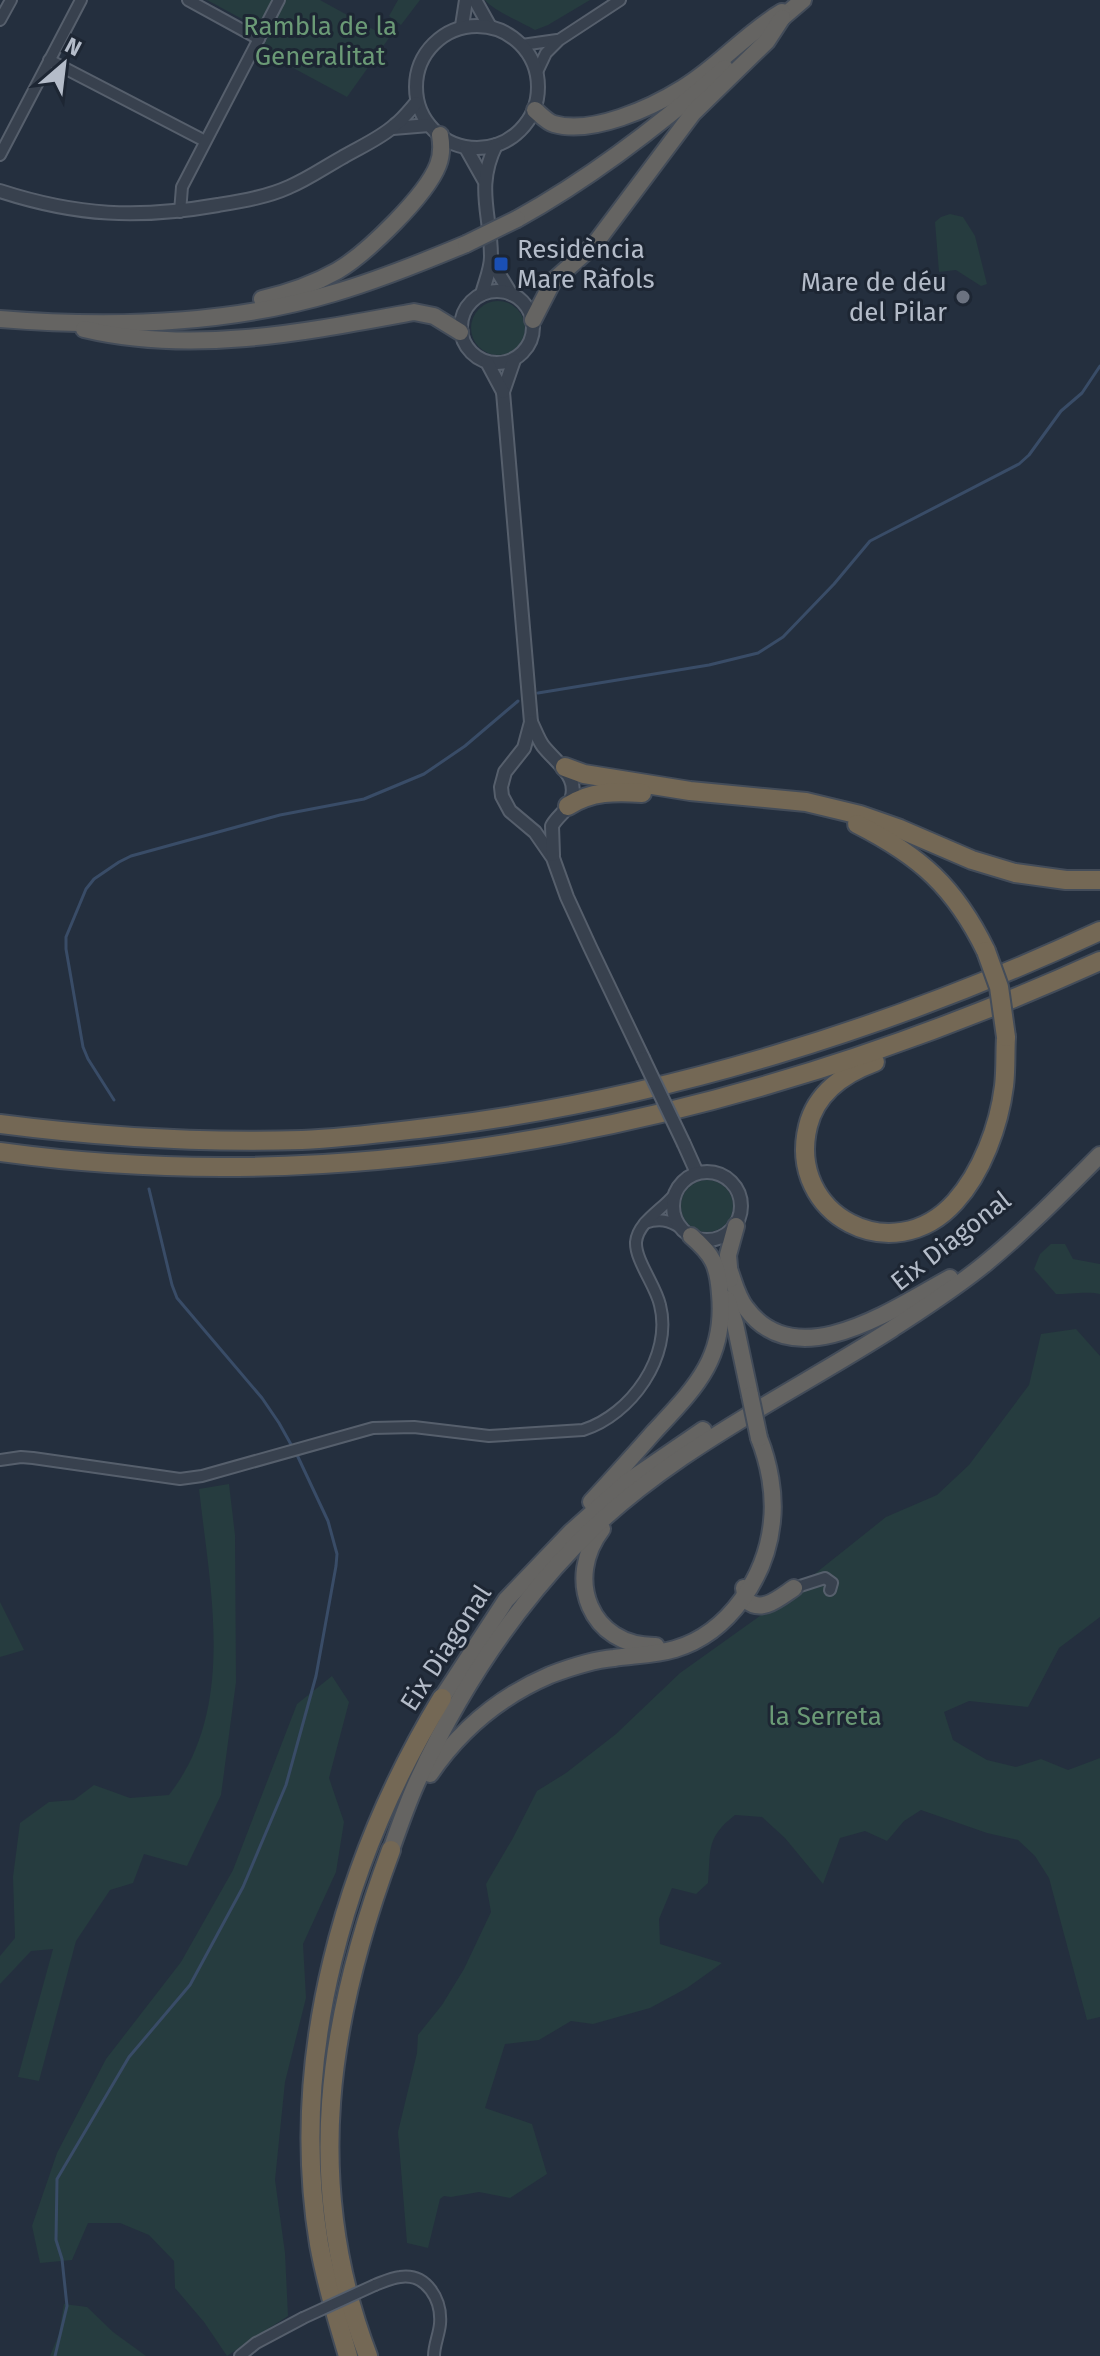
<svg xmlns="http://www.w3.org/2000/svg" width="1100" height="2356" font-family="'Fira Sans',sans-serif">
<rect width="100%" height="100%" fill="#242f3e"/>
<!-- green -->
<g fill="#263c3f">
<path d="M207 0H274L259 28Z"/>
<path d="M282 0H320L389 38 347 97 258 49Z"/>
<path d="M398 0H420L401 25 389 16Z"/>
<path d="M485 0H590L548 25 535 30C521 22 494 11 485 0Z"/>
<path d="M950 214 963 217 975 236 987 284 981 286 956 270 939 272 935 222 941 217Z"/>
<circle cx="498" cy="328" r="27"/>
<circle cx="707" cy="1206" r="26"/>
<path d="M1051 1244H1065L1073 1259 1100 1264V1294C1090 1291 1068 1294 1056 1294L1034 1269 1040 1254Z"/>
<path d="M1076 1329 1100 1356V1617L1059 1648 1028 1707 969 1701 944 1712 953 1740 987 1760 1016 1767 1041 1759 1068 1770 1100 1758V2017L1087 2020 1049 1878 1035 1856 1018 1840 987 1833 921 1810 904 1821 887 1841 865 1831 840 1838 823 1884 785 1838 762 1817 735 1815C706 1838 711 1848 708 1883L696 1894 672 1888 659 1919 660 1944 722 1963 687 1988 650 2008 593 2024 571 2021 539 2040 505 2044 485 2108 532 2124 547 2174 510 2198 479 2192 451 2197 444 2196 440 2199 428 2248 407 2243 398 2132 417 2053 418 2035 442 2005 464 1969 491 1912 486 1884 513 1838 537 1791 566 1773 616 1734 680 1673 782 1600 886 1517 937 1495 969 1465 1029 1385 1041 1334Z"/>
<path d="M229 1484 235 1535 236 1682 221 1795 187 1866 144 1854 133 1883 110 1890 76 1941 39 2081 18 2077 53 1949 31 1951 0 1984V1956L15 1938 13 1877 20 1823 49 1802 74 1800 94 1785 130 1798 169 1795C237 1708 210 1590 199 1489Z"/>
<path d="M0 1602 24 1650 0 1657Z"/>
<path d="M332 1676 349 1702 329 1778 344 1822 336 1872 303 1944 306 1998 285 2082 275 2180 285 2253 288 2316 227 2356 204 2322 175 2288 174 2261 149 2235 120 2223H88L72 2260 40 2263 32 2226 57 2153 106 2059 181 1962 233 1870 297 1704Z"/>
<path d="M64 2304 87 2307 113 2332 146 2356H50L59 2334Z"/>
</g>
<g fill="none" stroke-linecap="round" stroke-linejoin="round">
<!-- stream -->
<g stroke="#394c67" stroke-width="3">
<path d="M538 693 709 665 758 653 783 637 834 584 870 541 1019 464 1029 455 1061 411 1082 393 1100 366"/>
<path d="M114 1100 88 1059 83 1047 66 949V937L86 889 94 879 119 862 131 856 280 815 364 799 424 774 465 746 518 701"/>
<path d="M55 2356 67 2306 62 2259 56 2240 57 2179 129 2057 190 1985 243 1887 286 1785 316 1676 336 1566 337 1554 328 1521 298 1457 279 1423 262 1398 177 1298 172 1285 149 1189"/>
</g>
<!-- minor casing -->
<g stroke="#565f6c" stroke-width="14">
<g id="minor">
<path d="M188 0 259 39"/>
<path d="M0 20 11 0"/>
<path d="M522 45 557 40"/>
<path d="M49 60 205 141"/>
<path d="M537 72 546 53 559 40 620 0"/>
<path d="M0 155 81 0"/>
<path d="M180 212 182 187 279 0"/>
<path d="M645 1223C659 1218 669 1220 681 1228"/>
<path d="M0 1460 21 1457 33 1458 180 1479 202 1476 373 1428 414 1427 489 1436 583 1430C631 1415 673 1356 660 1305 656 1286 635 1260 636 1242 638 1222 662 1210 674 1195"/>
<path d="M794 1588 825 1578 832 1583 830 1590"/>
<path d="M375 2285C383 2282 391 2278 400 2277 427 2273 442 2300 440 2324 439 2335 434 2345 434 2356"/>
<path d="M240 2356 256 2343 303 2318"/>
</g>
</g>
<!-- tertiary casing -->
<g stroke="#565f6c" stroke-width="16">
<g id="tertiary">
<path d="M475 0 490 27"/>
<path d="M462 26 466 0"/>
<circle cx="477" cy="87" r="61"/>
<path d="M393 128 429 125"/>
<path d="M466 148 484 180"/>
<path d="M0 191C77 216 138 219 218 205 242 201 267 197 289 187 308 179 325 167 343 157 360 147 381 138 395 125 403 119 409 111 416 103"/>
<path d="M491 261 511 294"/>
<circle cx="497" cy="327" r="36"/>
<path d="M482 294C485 282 491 269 491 257 491 214 475 187 496 145"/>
<path d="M514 360 503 392 531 722 524 748 505 772 501 787 502 796 510 811 535 832 553 858 567 897 590 947 643 1058"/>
<path d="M487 362 503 392"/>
<path d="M531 722C535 730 538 739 543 746 557 764 584 779 568 806 563 814 556 818 552 826L553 855"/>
<path d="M684 1144 697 1173"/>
<circle cx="707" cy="1206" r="34"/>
</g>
</g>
<!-- trunk casing -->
<g stroke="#434c59" stroke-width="20">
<g id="trunk">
<path d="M776 23 803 0"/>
<path d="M535 110C541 115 547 122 554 124 592 135 651 108 683 88 718 67 746 33 782 12"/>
<path d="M517 219C593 177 660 125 725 68"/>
<path d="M262 299C288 293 314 284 337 271 366 254 426 196 438 165 442 155 442 146 440 135"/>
<path d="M0 319C111 328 227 325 334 293 379 280 423 262 466 244"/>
<path d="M533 320 553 281 594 245 693 113 767 41 782 18"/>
<path d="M84 329C193 355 306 332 414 312L434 316 460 332"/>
<path d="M729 1269C734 1282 737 1297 746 1308 797 1378 896 1307 950 1278"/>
<path d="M730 1279 728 1255 736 1226"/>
<path d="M727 1299 735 1324 750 1395"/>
<path d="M591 1502C612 1479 633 1456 653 1433 694 1389 726 1359 720 1294 718 1265 713 1255 691 1236"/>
<path d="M602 1529C564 1578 590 1647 656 1646"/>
<path d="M744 1588 746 1600C762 1614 779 1598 794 1588"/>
<path d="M442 1698 506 1600 571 1532 627 1482 703 1430"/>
<path d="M430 1774C460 1730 501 1696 550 1675 571 1667 592 1660 614 1658 634 1655 655 1655 675 1649 729 1633 767 1576 772 1521 775 1494 769 1463 759 1438"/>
<path d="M391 1850C399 1827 407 1804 417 1782 456 1697 509 1615 574 1547 664 1453 784 1398 892 1329 924 1308 957 1287 986 1263 1026 1230 1063 1192 1100 1155"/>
</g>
</g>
<!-- motorway casing -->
<g stroke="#434c59" stroke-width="22">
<g id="motorway">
<path d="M565 767 584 774 690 791 806 802 860 815 900 829 972 860 1015 873 1066 880H1100"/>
<path d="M568 806C591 791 616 791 642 793"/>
<path d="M857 824C920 856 955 887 986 951"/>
<path d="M875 1062C845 1073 816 1093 808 1126 786 1215 893 1271 955 1202 982 1172 999 1126 1004 1086 1006 1070 1005 1053 1006 1037"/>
<path d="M0 1124C100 1137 201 1143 302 1140 346 1138 391 1132 435 1127 664 1099 891 1028 1100 931"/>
<path d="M0 1152C377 1204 757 1116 1100 961"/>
<path d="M348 2356C337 2319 326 2282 319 2244 288 2056 345 1858 442 1698"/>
<path d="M368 2356C302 2183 328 2019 391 1850"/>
</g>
</g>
<!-- minor -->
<use href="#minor" stroke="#38414e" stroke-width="10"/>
<!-- tertiary -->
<use href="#tertiary" stroke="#38414e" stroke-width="12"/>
<!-- trunk -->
<use href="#trunk" stroke="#656462" stroke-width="16"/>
<!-- motorway -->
<use href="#motorway" stroke="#746855" stroke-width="18"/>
<!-- minor-bridge casing -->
<g stroke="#565f6c" stroke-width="14" stroke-linecap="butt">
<path id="minor-bridge" d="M303 2318 375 2285"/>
</g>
<!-- tertiary-bridge casing -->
<g stroke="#565f6c" stroke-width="16" stroke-linecap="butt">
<path id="tertiary-bridge" d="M643 1058 684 1144"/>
</g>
<!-- trunk-bridge casing -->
<g stroke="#434c59" stroke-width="20" stroke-linecap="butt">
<g id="trunk-bridge">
<path d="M466 244 517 219"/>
<path d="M750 1395 759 1438"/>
</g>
</g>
<!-- motorway-bridge casing -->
<g stroke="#434c59" stroke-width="22" stroke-linecap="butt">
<path id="motorway-bridge" d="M986 951 999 987 1006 1037"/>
</g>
<!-- minor-bridge -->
<use href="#minor-bridge" stroke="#38414e" stroke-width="10"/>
<!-- tertiary-bridge -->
<use href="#tertiary-bridge" stroke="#38414e" stroke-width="12"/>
<!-- trunk-bridge -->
<use href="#trunk-bridge" stroke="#656462" stroke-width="16"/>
<!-- motorway-bridge -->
<use href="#motorway-bridge" stroke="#746855" stroke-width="18"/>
</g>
<!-- markers -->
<rect fill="#1a4fb4" stroke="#1d2633" stroke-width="3" x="493" y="256" width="16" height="16" rx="4"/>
<circle fill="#6b7280" stroke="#1d2633" stroke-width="3" cx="963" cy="297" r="8"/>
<g text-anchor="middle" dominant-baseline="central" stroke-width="6" stroke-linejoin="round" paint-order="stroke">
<!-- park labels -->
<g font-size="26" fill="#6b9a76" stroke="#1d2633">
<text x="320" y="26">Rambla de la<tspan x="320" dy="30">Generalitat</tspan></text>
<text x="825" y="1716">la Serreta</text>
</g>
<!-- poi labels -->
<g font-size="26" fill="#b4bcc9" stroke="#1d2633" text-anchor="start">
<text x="517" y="249">Residència<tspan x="517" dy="30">Mare Ràfols</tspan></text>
<text x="947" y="282" text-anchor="end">Mare de déu<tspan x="947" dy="30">del Pilar</tspan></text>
</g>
<!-- street labels -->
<g font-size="26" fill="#b4bcc9" stroke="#1d2633">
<text transform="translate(951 1241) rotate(-38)">Eix Diagonal</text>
<text transform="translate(446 1648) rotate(-57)">Eix Diagonal</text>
</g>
</g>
<!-- north arrow -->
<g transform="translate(64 64) rotate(28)" stroke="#1d2633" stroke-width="6" paint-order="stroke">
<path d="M0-6L14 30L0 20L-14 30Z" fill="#b4bcc9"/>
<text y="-12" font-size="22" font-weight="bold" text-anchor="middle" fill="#b4bcc9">N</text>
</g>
</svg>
